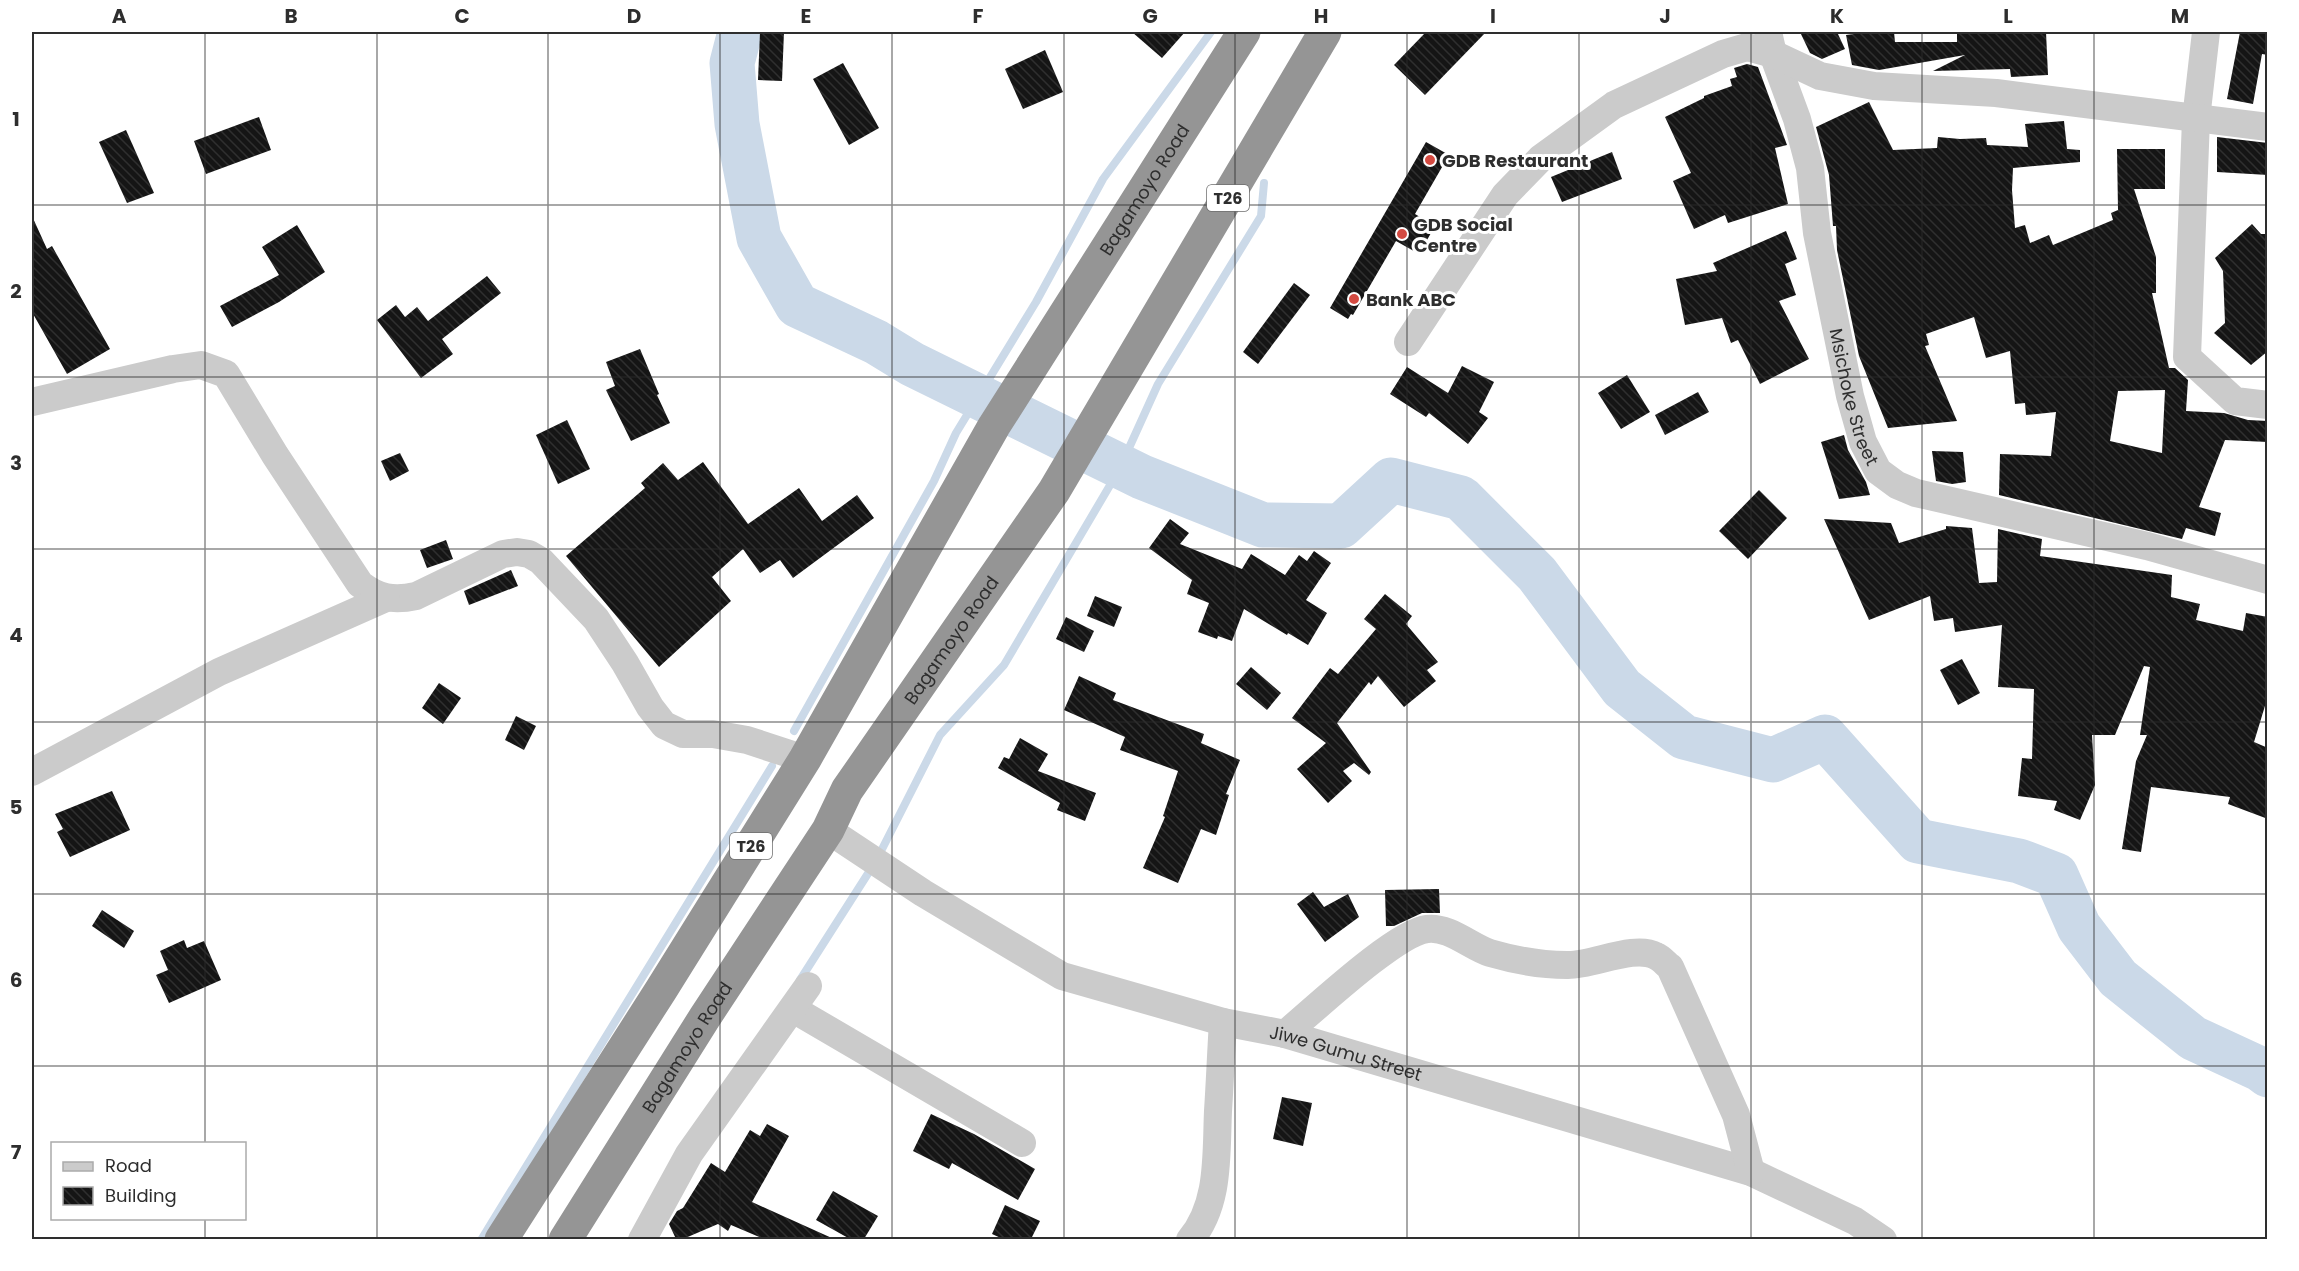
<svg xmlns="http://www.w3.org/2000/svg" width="2299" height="1271" font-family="Poppins,sans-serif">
<defs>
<pattern id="building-back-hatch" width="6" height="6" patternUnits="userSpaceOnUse" patternTransform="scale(1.5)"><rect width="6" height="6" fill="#151515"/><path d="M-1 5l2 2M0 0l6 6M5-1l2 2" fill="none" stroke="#2f2f2f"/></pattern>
</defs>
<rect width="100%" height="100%" fill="#fff"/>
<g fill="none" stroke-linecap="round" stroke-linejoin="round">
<!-- stream -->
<g stroke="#cbd9e8" stroke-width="8">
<path d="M794 731 934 481 956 433 1036 302 1103 179 1211 32"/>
<path d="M800 980 876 861 940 735 1004 665 1119 470 1158 384 1261 216 1264 183"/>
<path d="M481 1240 772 766"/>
</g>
<!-- river -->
<path stroke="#cbd9e8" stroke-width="45" d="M740 32 732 63 737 124 759 238 797 305 876 342 912 364 1142 477 1263 525 1341 526 1391 480 1461 498 1537 574 1622 688 1684 737 1773 760 1825 737 1918 841 2019 861 2056 875 2079 927 2118 978 2193 1038 2260 1069 2268 1075"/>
</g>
<!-- building -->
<g fill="url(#building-back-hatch)" fill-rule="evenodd">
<path d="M760 32H784L782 81 758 80Z"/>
<path d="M1132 32H1185L1162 58Z"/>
<path d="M1426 32H1486L1425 95 1394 65Z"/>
<path d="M1800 32H1837L1845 49 1822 59 1810 53Z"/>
<path d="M1869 32H1894L1895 42H1957V32H2046L2048 75 2011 77 2010 69 1933 71 1965 55 1879 70 1852 65 1846 35Z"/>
<path d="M2240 32H2268V55L2262 54 2253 104 2227 99Z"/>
<path d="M1045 50 1063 92 1023 109 1005 69Z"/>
<path d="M843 63 879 128 849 145 813 79Z"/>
<path d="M1747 64 1758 67 1787 145 1775 148 1788 204 1728 223 1725 215 1694 229 1673 181 1691 173 1665 117 1704 98V96L1732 86 1730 79 1737 77 1734 68Z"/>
<path d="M1869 102 1893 150 1937 148 1938 137 1960 139 1986 138 1987 145 2028 147 2025 124 2064 121 2067 149 2080 150V162L2013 168 2012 190 2015 228 2025 225 2030 243 2049 235 2053 245 2113 220 2111 213 2118 210 2117 149H2165V189H2134L2156 257V293H2152L2169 368H2175L2188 380 2186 411 2224 413 2248 420 2268 421V442L2225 440 2199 507 2221 513 2215 536 2186 528 2182 539 1999 495 2000 454 2051 456 2056 412 2026 415 2025 403 2015 404 2010 351 1986 358 1974 317 1926 334 1929 345 1925 346 1957 421 1888 428 1859 356 1837 250 1836 226H1833L1829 175 1816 127ZM2165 390 2162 453 2110 441 2118 391Z"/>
<path d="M259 117 271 150 206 174 194 141Z"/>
<path d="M126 130 154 193 127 203 99 142Z"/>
<path d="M2217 137 2268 143V175L2217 172Z"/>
<path d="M1426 142 1449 155 1415 214 1435 226 1419 254 1396 241 1353 315 1351 314 1348 319 1330 308Z"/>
<path d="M1612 152 1622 179 1562 202 1551 177Z"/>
<path d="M32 216 47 249 52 246 110 349 67 374 32 312Z"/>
<path d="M2252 224 2261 234H2268V351L2251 365 2214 333 2225 323 2223 271 2215 258Z"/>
<path d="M297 225 325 272 279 302 232 327 220 306 279 275 262 247Z"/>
<path d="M1786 231 1797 259 1785 264 1796 295 1779 301 1809 359 1760 384 1738 340 1731 343 1722 318 1685 325 1676 279 1717 271 1713 263Z"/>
<path d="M487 276 501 293 442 339 453 354 421 378 377 320 396 305 405 317 417 307 428 321Z"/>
<path d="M1294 283 1310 295 1258 364 1243 352Z"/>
<path d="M640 349 659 394 657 395 670 423 631 441 606 390 615 386 606 362Z"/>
<path d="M1462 366 1494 382 1479 412 1488 418 1468 444 1429 413 1426 417 1390 394 1407 367 1448 393Z"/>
<path d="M1627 375 1650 412 1621 429 1598 393Z"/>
<path d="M1698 392 1709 412 1665 435 1655 415Z"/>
<path d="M567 420 590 469 558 484 536 435Z"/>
<path d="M1844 435 1848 450 1866 482 1870 495 1839 499 1821 442Z"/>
<path d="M1932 451 1963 452 1966 482 1952 484 1936 481Z"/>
<path d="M400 453 409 471 390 481 381 461Z"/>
<path d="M703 462 748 524 799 488 822 521 857 495 874 518 793 578 780 560 760 573 743 549 712 577 731 601 659 667 566 556 645 488 641 483 663 463 678 480Z"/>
<path d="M1759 490 1787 518 1748 559 1719 531Z"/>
<path d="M1170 519 1189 533 1180 544 1242 569 1251 554 1285 575 1299 555 1307 561 1314 551 1331 563 1306 600 1327 613 1308 645 1288 633 1287 635 1244 609 1232 641 1218 636 1217 639 1198 632 1209 603 1187 594 1192 580 1149 548Z"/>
<path d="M1824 519 1891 523 1899 543 1946 529V526L1972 528 1979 583 1997 582 1998 529 2042 539 2040 556 2172 575 2171 597 2200 604 2196 620 2243 631 2246 613 2268 617V696L2254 742 2268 748V819L2228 804 2230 797 2151 787 2141 852 2122 849 2136 761 2147 735H2140L2150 667 2144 666 2115 735H2092L2095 785 2080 820 2054 810 2057 801 2018 796 2022 758 2032 759 2034 689 1998 687 2002 625 1955 632 1953 618 1934 621 1930 596 1869 620Z"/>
<path d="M446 540 453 559 427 568 420 550Z"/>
<path d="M511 570 518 586 469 605 464 591Z"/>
<path d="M1385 594 1412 616 1406 624 1438 662 1427 670 1436 681 1404 707 1378 676 1371 685 1369 682 1337 723 1371 772 1369 775 1354 763 1343 771 1352 781 1328 803 1297 769 1326 743 1292 718 1330 668 1338 674 1376 629 1364 619Z"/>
<path d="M1095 596 1122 607 1114 627 1087 616Z"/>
<path d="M1066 617 1094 631 1084 652 1056 639Z"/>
<path d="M1962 659 1980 693 1958 705 1940 670Z"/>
<path d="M1251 667 1281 693 1267 710 1236 684Z"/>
<path d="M1079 676 1116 693 1113 700 1204 734 1201 743 1240 760 1226 794 1229 795 1216 835 1201 829 1178 883 1143 868 1165 817 1163 816 1178 771 1120 750 1125 737 1064 710Z"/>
<path d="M439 683 461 698 443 724 422 708Z"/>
<path d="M516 716 536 726 524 750 505 740Z"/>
<path d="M1020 738 1048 754 1038 771 1096 793 1085 821 1057 810 1060 803 998 768 1004 757 1009 759Z"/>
<path d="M112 791 130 830 70 857 57 832 63 829 55 814Z"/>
<path d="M1439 889 1440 913H1422L1394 926H1386L1385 890Z"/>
<path d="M1313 892 1324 907 1348 894 1359 917 1325 942 1297 904Z"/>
<path d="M102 910 134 931 124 948 92 926Z"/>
<path d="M184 940 187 948 204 941 221 980 169 1003 156 975 168 970 160 951Z"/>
<path d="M1282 1097 1312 1103 1303 1146 1273 1139Z"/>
<path d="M931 1114 974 1134 1035 1169 1018 1200 952 1163 949 1169 913 1151Z"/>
<path d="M767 1124 789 1136 752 1202 834 1239H764L731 1225 728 1231 718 1224 683 1239H676L669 1224 677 1211 683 1208 711 1163 725 1172 750 1130 760 1136Z"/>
<path d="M833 1191 878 1216 864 1239H850L816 1220Z"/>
<path d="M1005 1205 1040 1221 1031 1239H1003L992 1234Z"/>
</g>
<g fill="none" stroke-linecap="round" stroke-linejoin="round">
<!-- minor -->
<g stroke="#cbcbcb" stroke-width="28">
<path id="s1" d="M1768 32 1773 54 1797 119 1810 168 1817 233 1850 396 1863 442 1878 471 1897 485 1916 493 2147 546 2268 580"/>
<path d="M2206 32 2196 119 2187 357 2235 401 2268 405"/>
<path d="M1408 342 1505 195 1541 158 1614 105 1723 54 1747 47 1773 54 1820 76 1874 86 1996 93 2268 127"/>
<path d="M32 402 173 369 201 365 226 374 275 455 360 584C378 598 393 601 416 596L503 554 517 552 529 554 541 561 596 619 625 663 650 707 664 725 683 734H713L747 740 805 759"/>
<path d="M32 772 219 672 386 598"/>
<path id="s2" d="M828 830 923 893 1062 976 1223 1022 1285 1034 1751 1172 1855 1221 1883 1240"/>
<path d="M793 1009 1022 1143"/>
<path d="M1285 1034C1313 1011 1395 933 1427 929 1449 926 1471 947 1490 953 1514 960 1542 965 1567 965 1592 966 1634 944 1656 956 1661 958 1666 964 1670 967L1736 1115 1751 1172"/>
<path d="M642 1240 689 1154 808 986"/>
<path d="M1190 1240C1220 1204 1216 1155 1218 1111 1220 1081 1221 1052 1223 1022"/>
</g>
<!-- highway -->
<g stroke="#959595" stroke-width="33">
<path id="s3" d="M501 1240 661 990 805 759 994 426 1244 32"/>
<path id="s4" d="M565 1240 705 1017 828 830 847 790 1054 491 1325 32"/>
</g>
</g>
<!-- grid -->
<path fill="none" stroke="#2e2e2e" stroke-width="1.5" stroke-opacity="0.55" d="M205 32V1144M377 32V1240M548 32V1240M720 32V1240M892 32V1240M1064 32V1240M1235 32V1240M1407 32V1240M1579 32V1240M1751 32V1240M1922 32V1240M2094 32V1240M32 205H2268M32 377H2268M32 549H2268M32 722H2268M32 894H2268M32 1066H2268M205 1218V1240"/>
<!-- markers -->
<g fill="#d44a41" stroke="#fff" stroke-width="2">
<circle cx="1430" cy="160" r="6"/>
<circle cx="1402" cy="234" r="6"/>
<circle cx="1354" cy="299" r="6"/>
</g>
<g text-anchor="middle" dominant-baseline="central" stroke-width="6" stroke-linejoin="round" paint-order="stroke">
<!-- shield labels -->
<g fill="#fff" stroke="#6d6d6d" stroke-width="1.5">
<rect x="1207" y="185" width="42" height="26" rx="4.5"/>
<rect x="730" y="833" width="42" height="26" rx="4.5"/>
</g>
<g font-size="16" font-weight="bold" fill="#2e2e2e">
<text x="1228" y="198">T26</text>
<text x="751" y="846">T26</text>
</g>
<!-- poi labels -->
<g font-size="18" font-weight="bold" fill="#2e2e2e" stroke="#fff" text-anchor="start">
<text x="1442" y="160">GDB Restaurant</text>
<text x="1414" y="224">GDB Social<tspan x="1414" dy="21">Centre</tspan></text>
<text x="1366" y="299">Bank ABC</text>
</g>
<!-- street labels -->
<g font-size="18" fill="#2e2e2e" stroke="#fff">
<text stroke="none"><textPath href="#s3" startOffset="1232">Bagamoyo Road</textPath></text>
<text stroke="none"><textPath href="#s1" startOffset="376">Msichoke Street</textPath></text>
<text stroke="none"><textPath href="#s4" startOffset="714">Bagamoyo Road</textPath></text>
<text stroke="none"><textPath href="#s4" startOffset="228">Bagamoyo Road</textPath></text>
<text stroke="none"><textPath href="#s2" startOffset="570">Jiwe Gumu Street</textPath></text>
</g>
</g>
<!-- border -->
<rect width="2299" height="1271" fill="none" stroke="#ffffff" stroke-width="66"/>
<!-- legend -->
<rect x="51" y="1142" width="195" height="78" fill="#ffffff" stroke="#ababab" stroke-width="1.5"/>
<rect x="63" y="1162" width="30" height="9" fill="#cbcbcb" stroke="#ababab" stroke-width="1.5"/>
<text x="105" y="1172" font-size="18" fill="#2e2e2e">Road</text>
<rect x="63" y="1187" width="30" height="18" fill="url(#building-back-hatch)" stroke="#ababab" stroke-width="1.5"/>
<text x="105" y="1202" font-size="18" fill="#2e2e2e">Building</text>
<rect x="33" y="33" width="2233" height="1205" fill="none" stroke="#2e2e2e" stroke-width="2"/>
<g font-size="20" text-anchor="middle" font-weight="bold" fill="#2e2e2e">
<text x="119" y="23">A</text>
<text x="291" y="23">B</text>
<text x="462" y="23">C</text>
<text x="634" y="23">D</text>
<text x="806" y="23">E</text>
<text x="978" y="23">F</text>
<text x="1150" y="23">G</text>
<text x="1321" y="23">H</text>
<text x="1493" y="23">I</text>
<text x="1665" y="23">J</text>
<text x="1837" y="23">K</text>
<text x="2008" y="23">L</text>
<text x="2180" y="23">M</text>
<text x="16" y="126">1</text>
<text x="16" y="298">2</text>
<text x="16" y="470">3</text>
<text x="16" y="642">4</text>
<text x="16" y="814">5</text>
<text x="16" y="987">6</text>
<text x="16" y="1159">7</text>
</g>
</svg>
